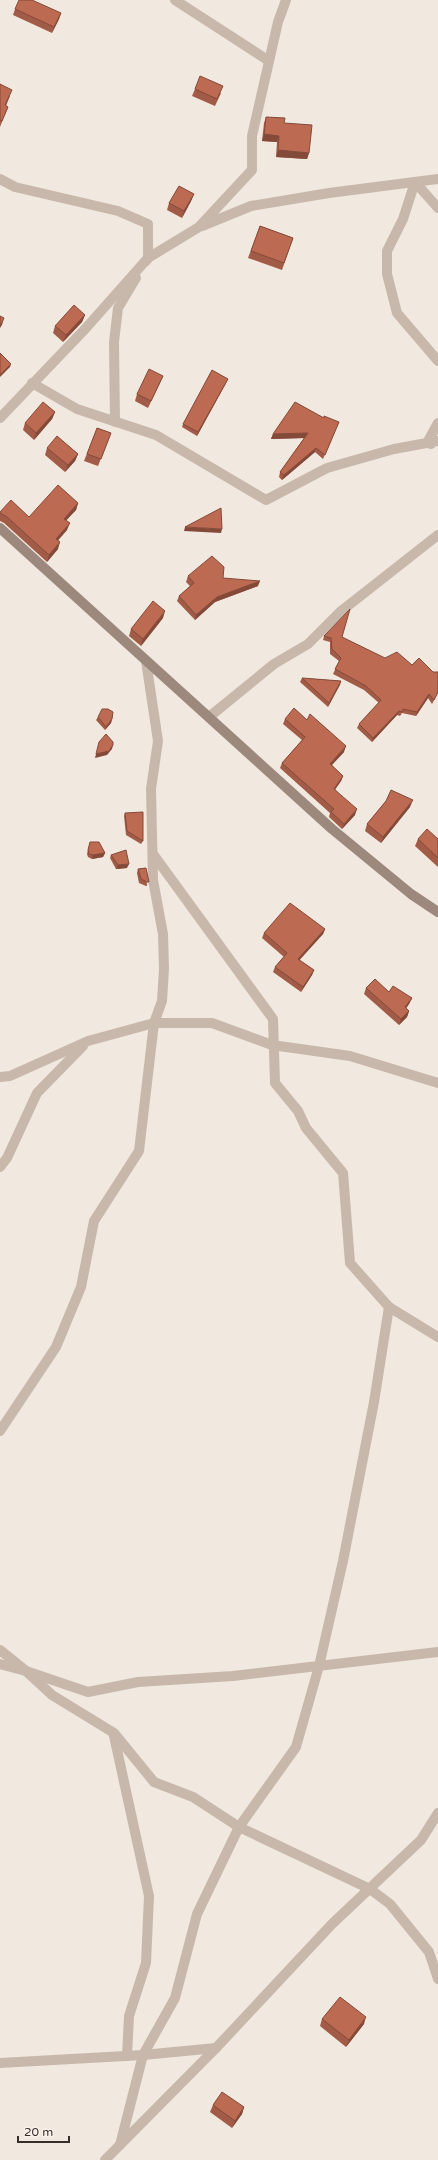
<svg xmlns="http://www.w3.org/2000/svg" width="438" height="2160" font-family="'Varela Round',sans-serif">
<rect width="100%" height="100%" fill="#f1e8df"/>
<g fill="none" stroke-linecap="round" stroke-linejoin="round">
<!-- street -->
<g stroke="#c8b8ab" stroke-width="10">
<path d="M175 0 269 61"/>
<path d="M0 179 15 187 118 211 148 224V258L146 261"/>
<path d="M438 208 415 182 403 219 387 251V274L397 313 438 361"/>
<path d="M202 226 251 206 329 193 438 179"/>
<path d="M32 383 77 409 156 435 266 500 327 468 394 449 438 441"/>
<path d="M0 418 86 328 148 258 199 227 252 170V136L278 22 286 0"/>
<path d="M115 422 114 342 118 308 136 278"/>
<path d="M431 444 427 443 438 423"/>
<path d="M209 717 274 664 308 644 340 612 438 535"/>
<path d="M153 854 273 1019 275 1083 298 1111 306 1128 343 1173 350 1263 389 1307 438 1337"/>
<path d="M0 1077 10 1076 88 1041 154 1023 162 1001 164 969 163 934 153 880 151 789 158 741 146 661"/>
<path d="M0 1167 7 1158 37 1093 83 1046"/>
<path d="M0 1431 56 1347 81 1287 94 1221 139 1151 154 1023H212L272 1045 350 1056 438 1083"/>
<path d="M0 1650 26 1671 88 1692 138 1682 233 1676 438 1652"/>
<path d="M0 1664 26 1671 52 1695 114 1733 154 1782 193 1797 239 1827 370 1889 390 1904 429 1952 438 1979"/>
<path d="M114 1736 149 1896 146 1963 129 2016 127 2056"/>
<path d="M0 2063 143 2055 216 2048"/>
<path d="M120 2145 143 2055 175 1998 197 1914 239 1827 296 1747 319 1666 343 1561 374 1402 389 1307"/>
<path d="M105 2160 216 2048 332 1924 421 1840 438 1813"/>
</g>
<!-- secondary -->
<path stroke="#9c887d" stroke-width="10" d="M0 528 332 829 411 894 438 912"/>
</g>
<!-- wall -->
<g fill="#a25b46">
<path d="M15 9 61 13 59 19 52 33 13 15Z"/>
<path d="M0 84 10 96 6 106 8 107 0 127Z"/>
<path d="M195 89 221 93 215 106 192 96Z"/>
<path d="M266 117 284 123 309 153 307 159 276 157 277 142 262 141 264 123Z"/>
<path d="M194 194 191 201 182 218 167 210 169 203Z"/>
<path d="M260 226 293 238 282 270 248 258Z"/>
<path d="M85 315 82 322 63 342 53 333 55 326Z"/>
<path d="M163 376 160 383 148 408 135 401 137 394Z"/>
<path d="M226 383 197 436 182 427 183 424Z"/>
<path d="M55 412 52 419 34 440 23 430 25 423Z"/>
<path d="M324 418 339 422 323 459 315 452 282 480 279 477 280 472 304 438 271 439 273 434Z"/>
<path d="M97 428 111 433 98 466 84 461Z"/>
<path d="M47 448 78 454 75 461 65 472 45 455Z"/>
<path d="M78 503 76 510 66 520 67 530 58 540V549L47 562 4 523 0 521V512L29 517Z"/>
<path d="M188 576 223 578 258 586 215 602 195 620 177 601 179 596 190 586 186 582Z"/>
<path d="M163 618 141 646 129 636 131 629Z"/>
<path d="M324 636 342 637 438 693 432 704 428 698 416 716 402 713 400 716 397 715 372 742 357 728 359 724 379 703 364 690 333 674 339 661 330 654V642L323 640Z"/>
<path d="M302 678 341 681 328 707 300 682Z"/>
<path d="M98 717 112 719 111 723 105 730 96 720Z"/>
<path d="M285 719 344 752 332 765 343 776 341 781 335 789 355 815 342 829 329 817 330 813 280 768 282 763 302 740 283 724Z"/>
<path d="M386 801 410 807 381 843 365 831 367 824Z"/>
<path d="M125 813 143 841 141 844 126 835 124 816Z"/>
<path d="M418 839H438V867L415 846Z"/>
<path d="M90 842 105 853 103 857 92 859 88 857 87 854Z"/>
<path d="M111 855 127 868 116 869 110 858Z"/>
<path d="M146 868 147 886H146L139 883 137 873 138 869Z"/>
<path d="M325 929 323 934 299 960 314 970 312 975 301 992 273 972 275 967 284 957 262 938 264 933Z"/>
<path d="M366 988 389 992 412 998 409 1004 406 1008 409 1011 407 1017 399 1025 364 994Z"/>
<path d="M322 2019 364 2024 346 2047 320 2026Z"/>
<path d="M213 2105 244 2107 242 2114 232 2128 210 2112Z"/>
</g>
<!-- shaded-wall -->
<g fill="#844a39">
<path d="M61 13 59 19 52 33 54 27Z"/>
<path d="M264 134 279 136 277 142 262 141Z"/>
<path d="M278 150 309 153 307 159 276 157Z"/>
<path d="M194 194 191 201 182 218 184 211Z"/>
<path d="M85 315 82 322 63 342 66 335Z"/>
<path d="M4 318 2 325 0 328V326Z"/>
<path d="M11 364 10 367 0 377V375Z"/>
<path d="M228 379 226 383 197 436 198 432Z"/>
<path d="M55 412 52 419 34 440 36 433Z"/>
<path d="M308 433 306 438 271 439 273 434Z"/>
<path d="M316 448 315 452 282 480 284 475Z"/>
<path d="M78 454 75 461 65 472 68 465Z"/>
<path d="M78 503 76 510 62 525 64 519Z"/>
<path d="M70 523 67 530 54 545 56 539Z"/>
<path d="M185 527 222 529 221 533 184 531Z"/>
<path d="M60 542 58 549 47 562 49 555Z"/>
<path d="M260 581 258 586 215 602 195 620 196 615 217 597Z"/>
<path d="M165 611 163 618 141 646 143 639Z"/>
<path d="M341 681 340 685 328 707 329 703Z"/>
<path d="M429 694 428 698 416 716 417 712Z"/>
<path d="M399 711 397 715 372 742 373 738Z"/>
<path d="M112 719 111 723 105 730 106 727Z"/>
<path d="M113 745 112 749 107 755 95 758 96 754Z"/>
<path d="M346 746 344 752 328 769 330 764Z"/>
<path d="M343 776 341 781 332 794 334 789Z"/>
<path d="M413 800 410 807 381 843 383 837Z"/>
<path d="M357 809 355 815 342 829 344 824Z"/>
<path d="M105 853 103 857 92 859 93 855Z"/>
<path d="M129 864 127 868 116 869 118 865Z"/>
<path d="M325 929 323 934 296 964 298 959Z"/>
<path d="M314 970 312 975 301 992 303 987Z"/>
<path d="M412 998 409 1004 403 1013 405 1007Z"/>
<path d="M409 1011 407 1017 399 1025 401 1019Z"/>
<path d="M366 2017 364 2024 346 2047 349 2040Z"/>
<path d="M244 2107 242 2114 232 2128 235 2121Z"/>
</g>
<!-- building -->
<g fill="#bc6a51" stroke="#844a39">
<path d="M19 0H32L61 13 54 27 15 9Z"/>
<path d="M200 76 223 86 217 99 195 89Z"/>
<path d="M0 84 12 90 5 105 8 107 2 121 0 120Z"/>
<path d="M266 117 285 118 284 123 312 125 309 153 278 150 279 136 264 134Z"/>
<path d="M179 186 194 194 184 211 169 203Z"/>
<path d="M260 226 293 238 284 263 251 251Z"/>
<path d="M74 305 85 315 66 335 55 326Z"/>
<path d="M0 316 4 318 0 326Z"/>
<path d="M0 353 11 364 0 375Z"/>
<path d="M149 369 163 376 151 401 137 394Z"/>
<path d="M212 370 228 379 198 432 183 424Z"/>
<path d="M43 402 55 412 36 433 25 423Z"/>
<path d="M295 402 324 418V416L339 422 325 455 316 448 284 475 280 472 308 433 273 434Z"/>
<path d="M97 428 111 433 101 459 87 454Z"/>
<path d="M57 436 78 454 68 465 47 448Z"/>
<path d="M58 485 78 503 64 519 70 523 56 539 60 542 49 555 7 517 0 513V512L11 500 29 517Z"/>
<path d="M221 508 222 529 185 527Z"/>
<path d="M212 556 224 567 223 578 260 581 217 597 196 615 179 596 194 583 188 576Z"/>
<path d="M153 601 165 611 143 639 131 629Z"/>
<path d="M350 609 342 637 385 658 397 652 412 665 419 658 433 672H438V692L434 700 429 694 417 712 403 709 402 712 399 711 373 738 359 724 381 700 366 686 335 669 341 658 332 649 331 638 324 636Z"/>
<path d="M302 678 341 681 329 703Z"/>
<path d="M294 708 307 720 310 714 346 746 330 764 343 776 334 789 357 809 344 824 331 812 334 809 282 763 305 737 285 719Z"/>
<path d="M102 709H108L113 712 112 719 106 727 98 717Z"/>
<path d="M106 734 113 742V745L109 751 96 754 99 742Z"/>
<path d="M391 790 413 800 383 837 367 824 386 801Z"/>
<path d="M143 812V841L127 831 125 813Z"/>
<path d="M427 829 438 839V858L418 839Z"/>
<path d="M90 842H99L105 853 93 855 89 854 88 850Z"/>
<path d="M126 850 129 864 118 865 111 855Z"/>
<path d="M146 868 149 882H147L141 879 138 869Z"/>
<path d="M290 903 325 929 298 959 314 970 303 987 275 967 287 953 264 933Z"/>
<path d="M375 979 389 992 393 986 412 998 405 1007 409 1011 401 1019 366 988Z"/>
<path d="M340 1997 366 2017 349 2040 322 2019Z"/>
<path d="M222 2092 244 2107 235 2121 213 2105Z"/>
</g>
<!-- scale -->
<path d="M18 2136v6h51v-6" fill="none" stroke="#372e2a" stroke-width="2"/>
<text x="24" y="2136" font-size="12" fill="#372e2a" stroke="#f9f2eb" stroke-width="3" paint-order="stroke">20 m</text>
</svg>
